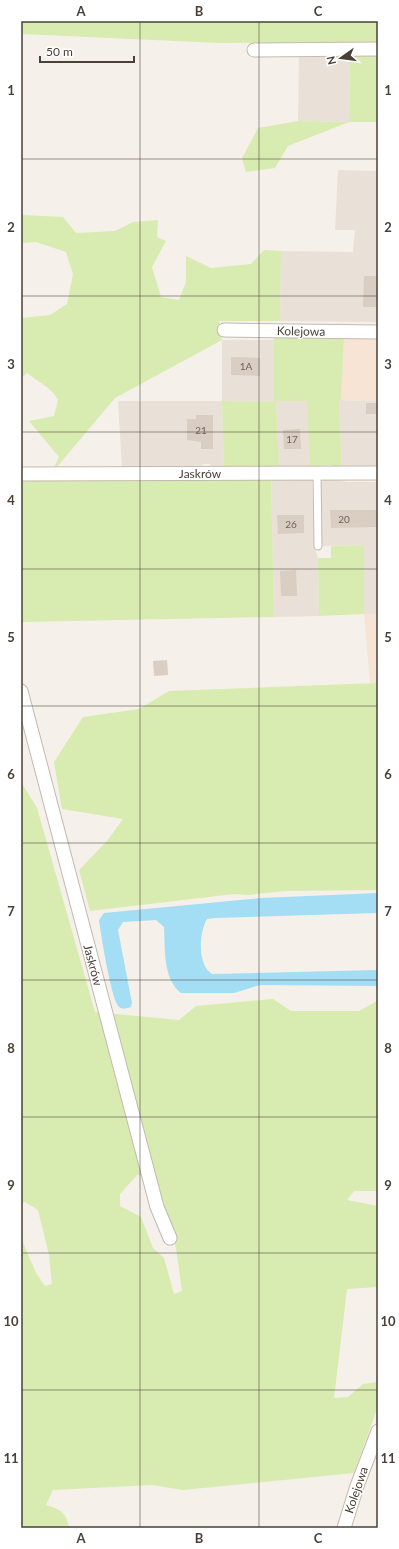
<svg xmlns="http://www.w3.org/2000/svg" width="399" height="1549" font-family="Lato,sans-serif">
<rect width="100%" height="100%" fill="#f5f0e9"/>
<!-- residential -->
<g fill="#e9e1d7">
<path d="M299 53H350L349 122 298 121Z"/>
<path d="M338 170 378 171V322L280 321 281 251 353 252 355 230H335Z"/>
<path d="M222 340H274V402H222L224 468H213L210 464H203L201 468H122L118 401H222Z"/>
<path d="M339 400 378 401V468L342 469Z"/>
<path d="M276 401H308L310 469H279Z"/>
<path d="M271 475 312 476 314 546 318 558 319 616 274 617Z"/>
<path d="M324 477 347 482H378V614H364L363 545 322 546 320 480Z"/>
</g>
<!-- commercial -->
<g fill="#f7e4d4">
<path d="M344 337H378V401L341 400Z"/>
<path d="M364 614H378V683H370Z"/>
</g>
<!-- green -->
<g fill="#d8ebb1" fill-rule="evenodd">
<path d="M21 21H378V42L220 43 21 34Z"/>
<path d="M350 53H378V122H349L288 146 275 168 246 172 242 158 258 128 298 121 349 122Z"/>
<path d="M21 215 63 217 76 233 115 231 133 222 158 220 157 237 166 241 152 267 161 297 179 300 186 282V256L211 268 251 264 264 250 281 251 280 321H219L222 340 115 398 51 474 271 475 274 617 21 622V475L51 474 59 457 29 421 54 416 58 400C52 388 37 381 27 373L21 378V318L50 315 67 304 73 274 66 252 36 242 21 243Z"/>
<path d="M274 335 344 337 341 400H339L342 469H334L331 465H321L317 469H310L307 401H276L279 466 224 468 222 401 274 402Z"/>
<path d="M364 545V614L319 616 318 558H331V546Z"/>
<path d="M378 683V890L285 891 248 895 234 894 90 911 79 870 107 841 123 819 62 809 54 762 83 717 139 709 169 691Z"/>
<path d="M21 782 37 808 95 1012 179 1020 196 1006 273 999 291 1011H359L375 1002H378V1191H354L347 1200 378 1206V1287L347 1289 334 1398 348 1397 363 1384 378 1382V1406L354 1473 183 1490 152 1485 53 1490 46 1505C60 1509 67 1513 69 1528H21V1238L36 1273 45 1286 52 1284 49 1255 38 1210 25 1202 21 1203ZM137 1175 151 1178 176 1248 182 1291 174 1294 164 1258 153 1248 141 1217 120 1206V1194Z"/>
</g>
<!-- water -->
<path fill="#a4def4" d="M378 893V913L215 918 207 919C199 932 197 965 212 974L378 970V986L260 985 234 993H181C163 979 165 949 164 927L156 920 123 922 118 930 132 1003 131 1007C127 1008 123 1010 119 1007 111 999 101 934 99 920L104 913 261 898Z"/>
<!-- building -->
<g fill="#dacdc1">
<path d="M364 276H378L376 307H363Z"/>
<path d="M231 357 260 358V376L231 375Z"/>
<rect x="366" y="403" width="12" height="11"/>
<path d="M196 415H213V449H201V442L187 440V419H196Z"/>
<path d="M300 429 301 449H284L283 430Z"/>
<path d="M330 510H378V527L331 528Z"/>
<path d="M277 515H304V533L278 534Z"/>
<path d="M296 570 297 596H281L280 571Z"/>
<path d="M167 660 168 675 154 676 153 661Z"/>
</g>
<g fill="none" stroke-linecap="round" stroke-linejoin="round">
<!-- lane casing -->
<g stroke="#c4b9ae" stroke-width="9">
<path id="lane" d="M317 472 318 546"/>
</g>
<!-- street casing -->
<g stroke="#c4b9ae" stroke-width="15">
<g id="street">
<path d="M254 50 378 49"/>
<path d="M224 330 378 332"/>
<path d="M21 474 378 473"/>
<path d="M21 691 157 1207 170 1238"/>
<path d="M344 1528 357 1486 378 1431"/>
</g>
</g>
<!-- lane -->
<use href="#lane" stroke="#fff" stroke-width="7"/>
<!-- street -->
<use href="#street" stroke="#fff" stroke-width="13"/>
</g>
<!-- grid -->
<path fill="none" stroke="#494037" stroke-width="1" stroke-opacity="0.55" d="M140 21V1528M259 21V1528M21 159H378M21 296H378M21 432H378M21 569H378M21 706H378M21 843H378M21 980H378M21 1117H378M21 1253H378M21 1390H378"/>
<g text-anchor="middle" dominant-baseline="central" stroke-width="3" stroke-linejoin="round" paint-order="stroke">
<!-- number labels -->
<g font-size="10" fill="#6d635a">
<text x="246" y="366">1A</text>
<text x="201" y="430">21</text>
<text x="292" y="439">17</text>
<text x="344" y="519">20</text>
<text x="291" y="524">26</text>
</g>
<!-- street labels -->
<g font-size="12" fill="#494037" stroke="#fff">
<text transform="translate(301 331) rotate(1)">Kolejowa</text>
<text x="200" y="473">Jaskrów</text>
<text transform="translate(93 965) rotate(75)">Jaskrów</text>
<text transform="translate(356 1490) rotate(-71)">Kolejowa</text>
</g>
</g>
<!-- border -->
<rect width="399" height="1549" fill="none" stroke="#ffffff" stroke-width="44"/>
<!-- north arrow -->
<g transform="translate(341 58) rotate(256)" stroke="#ffffff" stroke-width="3" paint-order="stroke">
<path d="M0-3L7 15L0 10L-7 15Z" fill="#494037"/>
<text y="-6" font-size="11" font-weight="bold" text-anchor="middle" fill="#494037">N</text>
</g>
<!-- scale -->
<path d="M40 56v6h94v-6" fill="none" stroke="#494037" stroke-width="2"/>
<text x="46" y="56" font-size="12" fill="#494037" stroke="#ffffff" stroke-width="3" paint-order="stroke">50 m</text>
<rect x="22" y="22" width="355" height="1505" fill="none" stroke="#494037" stroke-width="1.5"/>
<g font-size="13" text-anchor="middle" font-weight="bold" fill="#494037">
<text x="81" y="16">A</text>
<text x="199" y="16">B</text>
<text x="318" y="16">C</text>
<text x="11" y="95">1</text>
<text x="388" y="95">1</text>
<text x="11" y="232">2</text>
<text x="388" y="232">2</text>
<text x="11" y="369">3</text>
<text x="388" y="369">3</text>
<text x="11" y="505">4</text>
<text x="388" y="505">4</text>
<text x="11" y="642">5</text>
<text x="388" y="642">5</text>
<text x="11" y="779">6</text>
<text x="388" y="779">6</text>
<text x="11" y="916">7</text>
<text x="388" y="916">7</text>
<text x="11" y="1053">8</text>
<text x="388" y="1053">8</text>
<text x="11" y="1190">9</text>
<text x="388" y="1190">9</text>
<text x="11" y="1326">10</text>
<text x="388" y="1326">10</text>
<text x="11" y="1463">11</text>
<text x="388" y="1463">11</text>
<text x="81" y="1543">A</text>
<text x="199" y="1543">B</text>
<text x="318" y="1543">C</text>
</g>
</svg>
